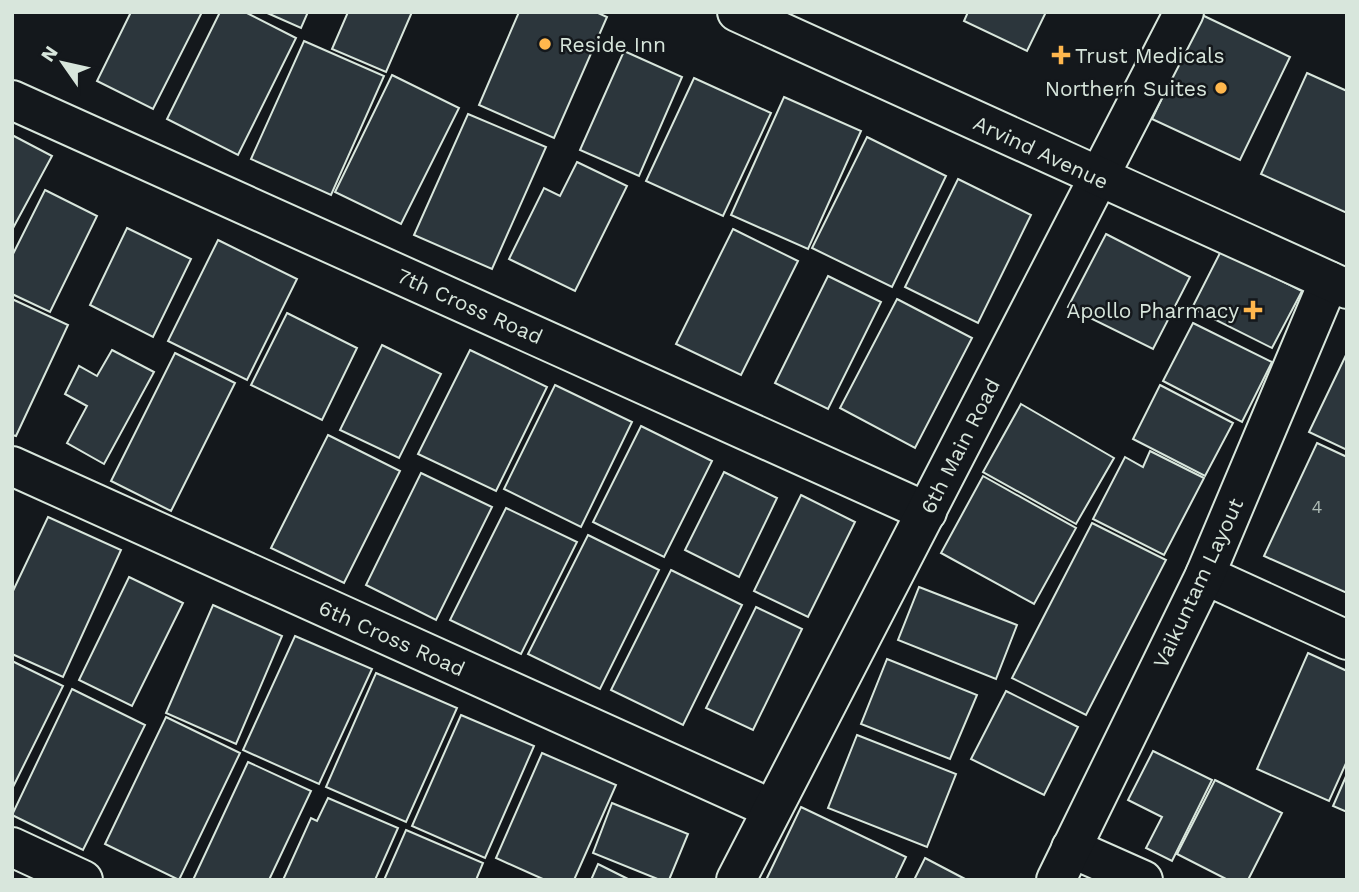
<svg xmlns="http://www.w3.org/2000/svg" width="1359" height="892" font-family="'Work Sans',sans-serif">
<rect width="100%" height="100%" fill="#14181c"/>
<!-- building -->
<g fill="#2c363c" stroke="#d8e6dc" stroke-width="2">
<path d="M131 12H202L153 109 97 81Z"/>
<path d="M220 12H245L296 38 238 155 167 119Z"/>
<path d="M265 12H308L301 28Z"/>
<path d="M348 12H412L386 72 332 49Z"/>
<path d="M519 12H596L607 17 554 138 479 105Z"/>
<path d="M968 12H1046L1027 51 964 21Z"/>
<path d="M1202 15 1290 57 1240 160 1152 119Z"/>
<path d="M304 41 384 76 331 195 251 159Z"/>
<path d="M624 51 682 77 639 176 580 150Z"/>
<path d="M1307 73 1347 91V213L1261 174Z"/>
<path d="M392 75 459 108 401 224 335 192Z"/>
<path d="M694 78 771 113 723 216 646 181Z"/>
<path d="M784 97 861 131 808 249 731 215Z"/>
<path d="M468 114 546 147 492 269 414 235Z"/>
<path d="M12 135 52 156 12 230Z"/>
<path d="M867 137 946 176 892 287 812 248Z"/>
<path d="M577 162 627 186 575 291 509 259 544 188 560 196Z"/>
<path d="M958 179 1031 215 978 323 905 287Z"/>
<path d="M45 190 97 216 50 312 12 294V256Z"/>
<path d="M127 228 191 259 153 337 90 305Z"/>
<path d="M733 229 798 261 741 375 676 344Z"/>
<path d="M1106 234 1190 277 1153 349 1068 307Z"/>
<path d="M218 240 297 279 247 380 168 341Z"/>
<path d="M1221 251 1302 291 1272 348 1192 308Z"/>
<path d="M828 276 881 302 828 409 775 383Z"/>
<path d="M12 299 68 325 16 436 12 435Z"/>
<path d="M897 299 972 338 915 448 840 408Z"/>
<path d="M287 313 357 348 322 420 251 385Z"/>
<path d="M1193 323 1272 362 1242 422 1163 381Z"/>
<path d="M382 345 441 374 399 458 340 430Z"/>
<path d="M112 350 154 372 104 464 67 443 87 406 65 394 79 366 97 376Z"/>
<path d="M470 350 547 387 496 491 418 454Z"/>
<path d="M175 353 235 383 171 511 111 481Z"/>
<path d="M1347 353V450L1309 432Z"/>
<path d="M555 385 632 422 581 527 504 489Z"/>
<path d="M1160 385 1233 423 1205 476 1133 439Z"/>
<path d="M1021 404 1114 458 1076 524 983 472Z"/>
<path d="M641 426 712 461 664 557 593 522Z"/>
<path d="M328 435 400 471 344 583 271 548Z"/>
<path d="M1317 443 1347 457V593L1264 556Z"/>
<path d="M1150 451 1204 478 1164 555 1093 519 1125 457 1143 467Z"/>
<path d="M724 472 777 498 739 577 685 550Z"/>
<path d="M421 473 492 507 436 620 366 585Z"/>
<path d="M983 476 1076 528 1034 604 941 553Z"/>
<path d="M801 495 855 522 808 617 754 591Z"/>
<path d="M506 508 577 542 521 654 450 620Z"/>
<path d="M48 517 121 550 63 677 12 654V593Z"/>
<path d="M1092 523 1166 560 1086 715 1012 678Z"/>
<path d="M588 535 659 570 600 689 528 654Z"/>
<path d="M671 570 742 605 683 725 611 690Z"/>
<path d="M129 577 183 603 132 706 79 680Z"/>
<path d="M919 587 1017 625 996 679 898 640Z"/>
<path d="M213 605 282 636 236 744 166 713Z"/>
<path d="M756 607 802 629 753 730 706 708Z"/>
<path d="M295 636 372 669 319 784 243 750Z"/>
<path d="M1308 653 1347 671V761L1329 801 1257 769Z"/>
<path d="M887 659 977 695 950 759 861 724Z"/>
<path d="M12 661 63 686 12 789Z"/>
<path d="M376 673 457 708 406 822 326 787Z"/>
<path d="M72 689 145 725 83 850 12 815Z"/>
<path d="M1006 691 1078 727 1044 795 971 759Z"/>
<path d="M461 715 534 746 485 858 412 826Z"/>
<path d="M166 717 240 753 179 880 105 844Z"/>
<path d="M857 735 956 774 927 847 828 808Z"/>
<path d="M1153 751 1212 780 1172 861 1146 848 1162 817 1128 800Z"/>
<path d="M542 753 616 785 574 880H545L496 858Z"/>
<path d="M248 762 311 791 269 880H193Z"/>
<path d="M1347 774V812L1333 806Z"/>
<path d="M1215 780 1282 813 1248 880H1228L1177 854Z"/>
<path d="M328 798 398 828 375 880H283L311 818 317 821Z"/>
<path d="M612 803 688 834 669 880H660L593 853Z"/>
<path d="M801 807 906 857 895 880H766Z"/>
<path d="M406 830 483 863 476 880H384Z"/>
<path d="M925 858 967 880H914Z"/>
<path d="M598 864 630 880H591Z"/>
</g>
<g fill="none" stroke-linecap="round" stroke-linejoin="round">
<!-- street casing -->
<g stroke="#d8e6dc" stroke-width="42">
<g id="street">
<path d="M12 100 927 512"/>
<path d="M12 466 772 809"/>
<path d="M1205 575 1347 640"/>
<path d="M12 847 83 880"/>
<path d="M1071 848 1143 880"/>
<path d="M736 880 1184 12"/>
<path d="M1056 880 1205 575 1329 281"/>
</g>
</g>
<!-- secondary casing -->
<g stroke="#d8e6dc" stroke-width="42">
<path id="secondary" d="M737 12 1347 289"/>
</g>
<!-- street -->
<use href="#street" stroke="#14181c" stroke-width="38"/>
<!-- secondary -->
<use href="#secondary" stroke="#14181c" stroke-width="38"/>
</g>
<!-- markers -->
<g fill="#ffb74d" stroke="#14181c" stroke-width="2.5">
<circle cx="545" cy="44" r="7"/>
<path d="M1057.5 44.5h7v7h7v7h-7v7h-7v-7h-7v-7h7z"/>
<circle cx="1221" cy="88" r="7"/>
<path d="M1249.5 299.5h7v7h7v7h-7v7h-7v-7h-7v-7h7z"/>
</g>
<g text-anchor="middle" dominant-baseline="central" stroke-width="5" stroke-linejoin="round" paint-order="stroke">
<!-- number labels -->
<g font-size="18" fill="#adbab4">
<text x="1317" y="506">4</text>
</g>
<!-- poi labels -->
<g font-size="21" fill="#d8e6dc" stroke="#14181c" text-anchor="start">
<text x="559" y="44">Reside Inn</text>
<text x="1075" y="55">Trust Medicals</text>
<text x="1207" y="88" text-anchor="end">Northern Suites</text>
<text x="1239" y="310" text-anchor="end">Apollo Pharmacy</text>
</g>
<!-- street labels -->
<g font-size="21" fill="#d8e6dc" stroke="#14181c">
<text transform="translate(1041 152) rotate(25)">Arvind Avenue</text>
<text transform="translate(470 306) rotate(24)">7th Cross Road</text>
<text transform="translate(960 446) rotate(-63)">6th Main Road</text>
<text transform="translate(1198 583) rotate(-65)">Vaikuntam Layout</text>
<text transform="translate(392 638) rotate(24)">6th Cross Road</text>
</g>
</g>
<!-- border -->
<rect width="1359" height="892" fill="none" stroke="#d8e6dc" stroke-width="28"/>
<!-- north arrow -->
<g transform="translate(63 63) rotate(304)" stroke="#14181c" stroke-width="5" paint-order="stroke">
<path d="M0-5L12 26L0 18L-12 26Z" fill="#d8e6dc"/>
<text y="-10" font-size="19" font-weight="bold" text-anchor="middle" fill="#d8e6dc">N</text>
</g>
</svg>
